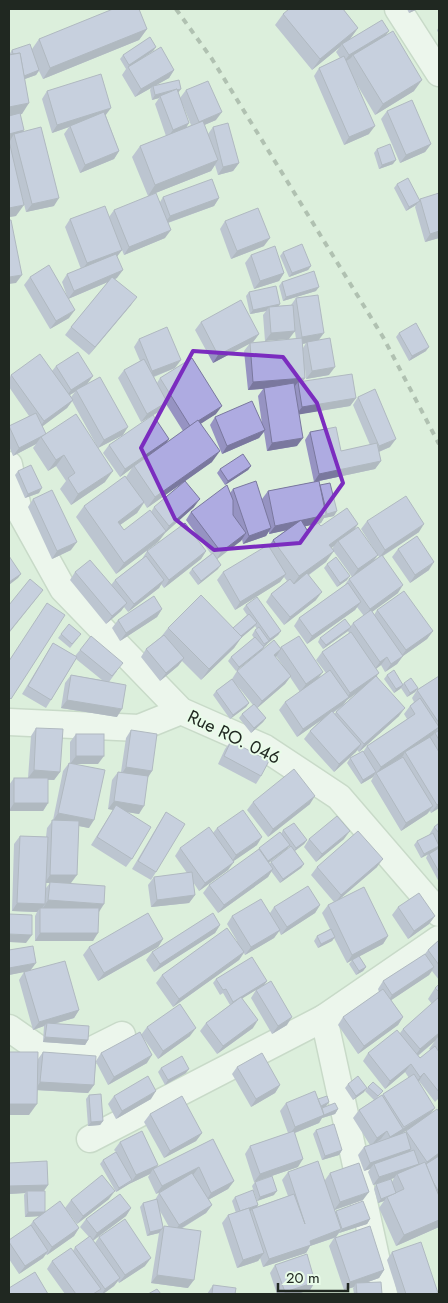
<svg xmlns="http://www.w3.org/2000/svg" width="448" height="1303" font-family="Jost,sans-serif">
<rect width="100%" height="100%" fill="#dcefdc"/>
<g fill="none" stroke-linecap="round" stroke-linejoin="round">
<!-- minor casing -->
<g stroke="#b0c2b0" stroke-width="29">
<g id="minor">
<path d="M398 9 439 73"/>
<path d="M9 465 18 508 63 589 181 711 265 748 339 797 439 913"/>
<path d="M9 722 139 728 181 711"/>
<path d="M324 1018 384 1294"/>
<path d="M9 1028 39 1049 84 1054 122 1035"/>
<path d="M90 1139 324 1018 439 939"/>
</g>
</g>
<!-- minor -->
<use href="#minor" stroke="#fff" stroke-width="26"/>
<!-- rail -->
<path stroke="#7b897c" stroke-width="4" stroke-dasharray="6 6" stroke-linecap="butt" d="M176 9 212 59 383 337 439 444"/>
</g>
<!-- wall -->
<g fill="#9693c2" fill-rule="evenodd">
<path d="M343 9 358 28 350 39 348 40 385 36 414 91 375 115 356 83 369 134 344 145 314 76 319 68 340 58 336 52 340 47 312 70 275 25 283 14Z"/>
<path d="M407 9H418L409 13Z"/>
<path d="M439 27V35L437 30Z"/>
<path d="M147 29 139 40 43 79 39 71 36 75 25 79 22 114H20L23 132 54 206 26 212 17 177 16 216 9 217V55L12 50 32 49 39 39Z"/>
<path d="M156 47 153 51 142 58 174 70 169 78 156 85 178 93 180 98 186 90 216 120 204 125 208 134 213 127 239 163 233 171 218 175 215 165 211 171 148 196 132 157 140 146 166 136 155 104 159 98 152 100 150 90 151 88 135 97 122 75 126 69 120 59 123 55ZM182 103 191 125 187 127Z"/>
<path d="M47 91 106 116 119 151 114 159 80 173 64 134 69 127 52 133 42 99Z"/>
<path d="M387 111 431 144 425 152 400 163 381 119Z"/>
<path d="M377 149 393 164 379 169 374 153Z"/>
<path d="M397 184 419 200 420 199 439 238 425 242 415 207 416 205 406 211 394 188Z"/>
<path d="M163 197 219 198 214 206 168 223 165 238 124 255 122 250 117 256V278L115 279 131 305 89 355 65 335 71 327 108 282 68 299 62 282 67 274 81 269 65 227 70 219 109 217 114 210 160 202Z"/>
<path d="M225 221 264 246 231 259 220 229Z"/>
<path d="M283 252 311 266 308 270 289 277 280 256Z"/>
<path d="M251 255 284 273 279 281 254 289 245 263Z"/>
<path d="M30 277 69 318 50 329 24 285Z"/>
<path d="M282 282 316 291 283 301 279 286Z"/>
<path d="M249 292 280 304 278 306 291 305 296 298 319 340 329 375 306 379 305 369V378L303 381 356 398 350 406 299 414 297 446 267 451 264 432 259 438 222 454 210 425 215 417 262 424 258 396 263 389 248 390 244 351 250 343 213 363 195 330 201 322 259 334 253 342 250 343 296 339 295 332 265 341 263 315 266 311 250 314 246 296ZM306 343 303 348 302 344Z"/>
<path d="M399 333 426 351 409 361 396 337Z"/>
<path d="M139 339 175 368 154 377 157 383 160 378 216 414 201 423 212 462 147 508 144 503 137 513 120 525 124 530 151 512 154 507H194L165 533 158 542 116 574 76 517 84 506 126 477 132 468 120 477 103 453 109 445 169 439 166 444 183 431 166 404 162 410 141 422 118 378 124 370 140 361 134 347Z"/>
<path d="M56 366 93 376 87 384 123 435 98 448 72 401 67 408 42 426 46 434 105 482 71 505 60 489 66 481 56 466 48 471 33 448 36 444 13 456 9 446V427L29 416 9 387V379L11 375 52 371ZM75 392 71 397 70 395Z"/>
<path d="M358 397 390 447 379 452 381 461 375 469 319 481 320 485 334 516 324 518 321 523 319 524 321 526 358 524 354 530 377 554 361 529 367 521 419 532 383 556 398 593 372 612 374 615 377 610 433 631 427 639 403 656 397 664 385 672 381 665 376 669 377 676 399 716 359 752 357 750 334 772 304 739 310 731 321 720 297 737 279 710 285 702 300 692 290 677 285 684 257 708 266 718 263 722 251 733 239 718 242 714 253 705 236 684 249 703 246 707 230 719 213 695 216 691 232 679 237 671 281 647 318 679 326 673 316 660 322 652 349 633 348 631 323 649 318 642 320 638 350 627 353 623 364 616 357 607 355 610 307 644 294 626 299 618 344 586 349 579 352 577 332 549 334 546 331 548 326 562 309 575 316 600 284 625 266 602 271 594 287 581 284 577 280 582 235 610 217 580 223 572 269 546 273 540 286 530 269 534V531L266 536 243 544 242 539 217 559 218 569 198 585 189 573 192 569 211 554 186 520 191 512 230 493 233 489 262 499 268 491 314 482 305 440 310 432 341 451 370 445 353 405ZM316 524 307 530 305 526ZM378 555 379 557 373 561ZM276 656 284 667 275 657ZM358 692 343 705 347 700ZM343 706 334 714 333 713Z"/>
<path d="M251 466 248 470 225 485 217 473 220 469Z"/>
<path d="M18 471 39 493 25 498 15 475Z"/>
<path d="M33 499 71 550 52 559 28 507Z"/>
<path d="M398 549 429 570 410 583 392 557Z"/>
<path d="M147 551H206L201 559 164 588 161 584 159 588 128 612 124 607 121 611 106 624 70 580 75 572 111 585 115 580 142 559Z"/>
<path d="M327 564 347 580 337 587 324 568Z"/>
<path d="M246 605 281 631 278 635 268 643 261 651 236 671 228 661 231 657 254 638 252 635 255 630 257 629 255 626 241 638 234 648 201 680 182 661 178 666 160 681 141 657 146 649 161 637 168 628H233L247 615 243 609Z"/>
<path d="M162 609 157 617 120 641 112 628 118 620Z"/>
<path d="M61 634 78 638 70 648 58 638Z"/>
<path d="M53 643 75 656 80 650 117 671 109 682 117 717 61 708 65 683 71 675 102 680 76 659 46 708 22 694Z"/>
<path d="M387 675 403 684 404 683 418 688 415 692 407 697 401 688 394 693 384 679Z"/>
<path d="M439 676V808L431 813 430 811 427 814 401 831 371 781 375 774 373 777 361 784 347 763 350 758 363 752 367 746 407 719 404 714 410 706 414 702 412 698 417 690Z"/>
<path d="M36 728 60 772 54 780H48V803L43 811H9V785L14 778H28L31 736Z"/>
<path d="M131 730 152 771 148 776 139 814 127 812 132 859 126 867 91 845 113 810 108 809 112 780 118 772H121L126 738Z"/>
<path d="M76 734 98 764H74L89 828 79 826 71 883H60L99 912 93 941H35V916L37 912 12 911 14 844 20 836 46 837 47 828 53 820 63 771 69 763H70V742ZM46 883H50L46 888Z"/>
<path d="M231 741 261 776 256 784 218 764 225 749Z"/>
<path d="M253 802 310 804 268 837 247 810Z"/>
<path d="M166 812 156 872 151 880 132 869 161 820Z"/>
<path d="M439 823V882L426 858 428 854 421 858 414 845 417 841 429 835 434 827Z"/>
<path d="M217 828 257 845 233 861 228 870 199 891 193 882 195 895 189 903 151 907 148 885 154 877 187 873 175 856 180 848 213 833Z"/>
<path d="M283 830 307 840 304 844 295 851 304 864 301 868 280 883 271 871 268 877 218 913 203 893 209 885 281 834ZM289 846 290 848 269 864V863L287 849Z"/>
<path d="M309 839H344L316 862 304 847Z"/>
<path d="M317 867H377L341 898 388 936 383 944 359 956 366 967 363 971 356 975 349 964 353 959 347 963 334 938 332 941 318 948 314 941 317 936 330 929 322 913 328 905 334 902 311 875Z"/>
<path d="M320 905 315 913 281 935 279 931 274 938 245 955 244 953 239 960 173 1007 156 983 162 975 237 941 227 924 232 916 270 913 274 907Z"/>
<path d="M398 907 435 916 429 924 408 939 392 915Z"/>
<path d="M220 925 215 933 154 972 146 960 152 952Z"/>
<path d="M163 939 158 947 98 981 83 955 89 947Z"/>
<path d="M439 940V980L432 971 429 975 391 1000 403 1017 398 1025 358 1054 338 1025 343 1017 379 992 378 989 383 981 424 955 428 950Z"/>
<path d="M9 950 31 970 79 1010 74 1018 54 1024 88 1040 85 1045 43 1042 44 1026 33 1030 19 980 24 972 27 971 9 975Z"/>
<path d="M216 979 267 981 264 985 242 998 253 1028 217 1054 200 1031 206 1023 230 1005 223 993 220 995 213 983Z"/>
<path d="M439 984V1098L435 1102 419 1081H418L430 1114 439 1112V1227L396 1246 379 1208 384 1201 378 1203 374 1189 376 1184 392 1182 394 1178 373 1185 368 1172 370 1169 364 1171 358 1155 364 1147 370 1145 353 1118 359 1110 374 1100 365 1091 368 1087 383 1091 377 1098 409 1078 405 1072 385 1089 363 1061 368 1053 400 1033 403 1029 432 1004 428 999 435 988ZM435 1041 429 1049 431 1050 420 1058 418 1056ZM416 1124 404 1133 399 1135Z"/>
<path d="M256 990 287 1025 272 1034 251 998Z"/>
<path d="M147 1027 190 1036 158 1059 142 1036 147 1063 108 1085 96 1062 94 1085 88 1093 37 1090 29 1115 38 1059 43 1052 96 1061 101 1053 141 1035Z"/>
<path d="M237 1067 280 1085 275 1093 251 1107 232 1074Z"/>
<path d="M161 1068 186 1073 165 1085 158 1072Z"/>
<path d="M348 1084 364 1092 353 1100 345 1088Z"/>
<path d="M89 1095 103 1121 100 1125 88 1126 86 1099Z"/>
<path d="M114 1096 151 1099 116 1119 108 1104Z"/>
<path d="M318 1099 329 1102 326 1106 338 1109 335 1114 322 1118 319 1123 295 1133 298 1167 254 1182 245 1154 250 1146 288 1133 280 1111 286 1103Z"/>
<path d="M150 1114 202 1133 196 1141 164 1158 144 1122Z"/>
<path d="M316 1130 342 1150 339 1155 322 1160 313 1134Z"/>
<path d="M213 1139 234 1181 228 1189 208 1200 212 1205 206 1213 181 1229 188 1288 151 1283 159 1233 147 1236 140 1207 143 1203 155 1200 159 1193 167 1189 156 1194 148 1177 150 1174 131 1183 129 1184 116 1192 100 1164 103 1160 116 1152 114 1150 120 1142 156 1168ZM160 1211 169 1227H163Z"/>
<path d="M9 1163 48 1185 44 1191 45 1212 79 1228 74 1236 47 1255 46 1254 43 1258 19 1274 9 1259V1240L29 1227 33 1221 39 1216 25 1217 24 1195 25 1193 9 1194Z"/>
<path d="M288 1172 325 1180 330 1173 363 1200 335 1210V1212L336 1211 370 1219 367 1224 339 1233 336 1237 384 1270 379 1278 365 1283 382 1294H354L353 1288 354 1287 344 1290 329 1246 334 1238 310 1246 306 1253 263 1267 260 1258 258 1261 237 1268 222 1223 228 1215 236 1213 232 1201 235 1197 258 1205 256 1207 288 1196 282 1180Z"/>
<path d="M255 1182 274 1195 257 1201 252 1186Z"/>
<path d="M109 1199 77 1224 65 1208 71 1200Z"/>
<path d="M131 1208 126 1216 93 1241 95 1243 99 1237 145 1266 119 1283 118 1281 114 1286 103 1294H65L47 1269 52 1261 73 1251 75 1247 89 1237 80 1227 86 1219Z"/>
<path d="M392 1252 438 1293 437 1294H398L387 1260Z"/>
<path d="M275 1265 315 1282 310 1290 296 1294H277L270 1273Z"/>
<path d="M213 1285 235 1294H207Z"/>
</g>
<!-- shaded-wall -->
<g fill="#7a789e">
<path d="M412 9H418L409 13Z"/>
<path d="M358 28 350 39 342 45V44L340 47 312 70 320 59Z"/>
<path d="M147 29 139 40 43 79 50 68Z"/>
<path d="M389 31 383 39 353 55 351 58 343 63 349 55Z"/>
<path d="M156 47 153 51 128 68V67L129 65Z"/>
<path d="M39 70 36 75 19 81 22 77Z"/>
<path d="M174 70 169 78 153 87V86L151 88 135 97 141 89Z"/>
<path d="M422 80 414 91 375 115 383 104Z"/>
<path d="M181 89 178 93 160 96 159 98 152 100 155 95Z"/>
<path d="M29 103 22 114 9 117V107Z"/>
<path d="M111 108 105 116 70 126 69 127 52 133 57 125Z"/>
<path d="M222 112 216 120 193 130 199 122Z"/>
<path d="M189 123 184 131 167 138 173 130Z"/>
<path d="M375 126 369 134 344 145 349 137Z"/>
<path d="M24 130 19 138 14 134 10 141H9V134Z"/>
<path d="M431 144 425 152 400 163 406 155Z"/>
<path d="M119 151 114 159 80 173 85 165Z"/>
<path d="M218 160 211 171 148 196 155 185Z"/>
<path d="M396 160 393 164 379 169 382 165Z"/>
<path d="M239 163 233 171 218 175 223 167Z"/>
<path d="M59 198 54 206 26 212 32 204Z"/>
<path d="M219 198 214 206 164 224 170 216Z"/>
<path d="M419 201 416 205 406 211 409 207Z"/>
<path d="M24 205 16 216 9 217V208Z"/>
<path d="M171 230 165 238 124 255 129 247Z"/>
<path d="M439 231V238L425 242 430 234Z"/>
<path d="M270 238 264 246 231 259 237 251Z"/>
<path d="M122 250 116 258 81 271 87 263Z"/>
<path d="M311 266 308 270 289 277 292 273Z"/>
<path d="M123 270 117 278 68 299 74 291Z"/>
<path d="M284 273 279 281 254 289 260 281Z"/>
<path d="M22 275 16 283 9 284V277Z"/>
<path d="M319 287 316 291 283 301 286 297Z"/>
<path d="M137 297 131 305 89 355 95 347Z"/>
<path d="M280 304 277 308 269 307 266 311 250 314 253 310Z"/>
<path d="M75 310 69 318 50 329 56 321Z"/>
<path d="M295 331 289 339 265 341 271 333Z"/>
<path d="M324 333 318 341 297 345 302 337Z"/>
<path d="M259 334 253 342 213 363 218 355Z"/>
<path d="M429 347 426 351 409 361 412 356Z"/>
<path d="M181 360 175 368 147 379 152 371Z"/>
<path d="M335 367 329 375 306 379 312 371Z"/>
<path d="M93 376 87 384 65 398 71 390Z"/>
<path d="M305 378 300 386 298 382 295 386 248 390 253 382Z"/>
<path d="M356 398 350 406 296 415 302 407Z"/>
<path d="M73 400 67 408 39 429 44 421Z"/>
<path d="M167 402 162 410 141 422 147 414Z"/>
<path d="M222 406 216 414 185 434 190 426Z"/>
<path d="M128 427 123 435 98 448 104 440Z"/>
<path d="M265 430 259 438 222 454 227 446Z"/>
<path d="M46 434 41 437 36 444 13 456 19 448Z"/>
<path d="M303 438 297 446 267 451 272 443Z"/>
<path d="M169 439 163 447 134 466 132 468 120 477 125 469Z"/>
<path d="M396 439 390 447 373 454 379 446Z"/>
<path d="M220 451 212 462 147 508 155 497Z"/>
<path d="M64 455 56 466 48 471 56 460Z"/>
<path d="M381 461 375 469 314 482 319 474Z"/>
<path d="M251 466 248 470 225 485 228 481Z"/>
<path d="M113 471 105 482 71 505 78 494Z"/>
<path d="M42 488 39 493 25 498 28 494Z"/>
<path d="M200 499 194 507 165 533 158 542 116 574 124 563 165 532 169 526Z"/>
<path d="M144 502 137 513 110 532 118 522Z"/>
<path d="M337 511 334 516 324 518 321 523 269 534 275 526Z"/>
<path d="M358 524 350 535 338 541 334 546 321 556 329 545Z"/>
<path d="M424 524 419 532 379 558 385 550Z"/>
<path d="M271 528 266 536 243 544 249 536Z"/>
<path d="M246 533 241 541 216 560 221 552Z"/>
<path d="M77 542 71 550 52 559 57 551Z"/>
<path d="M206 551 201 559 164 588 169 580Z"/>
<path d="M334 551 326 562 291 587 299 576Z"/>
<path d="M378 555 372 563 352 577 358 569Z"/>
<path d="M434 562 429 570 410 583 415 575Z"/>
<path d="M221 565 218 569 198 585 201 581Z"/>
<path d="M21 574 18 578 9 585V582Z"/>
<path d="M286 574 280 582 235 610 240 602Z"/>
<path d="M350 576 347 580 337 587 340 583Z"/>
<path d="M164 580 159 588 128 612 134 604Z"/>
<path d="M403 585 398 593 365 617 370 609Z"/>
<path d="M43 590 37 598 9 633V632Z"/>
<path d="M322 592 316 600 284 625 290 617Z"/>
<path d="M361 602 355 610 307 644 312 636Z"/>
<path d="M127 603 121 611 106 624 112 616Z"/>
<path d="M162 609 157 617 120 641 126 633Z"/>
<path d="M257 623 254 627 241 638 234 648 201 680 209 669 238 638Z"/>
<path d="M351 627 348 631 323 649 326 645Z"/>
<path d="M281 631 278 635 268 643 266 645 261 648 270 639Z"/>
<path d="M433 631 427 639 403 656 397 664 385 672 391 664 400 658 406 650Z"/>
<path d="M264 647 261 651 236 671 239 667Z"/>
<path d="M281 649 276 657 268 663 274 655Z"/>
<path d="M387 657 381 665 374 670 380 662Z"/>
<path d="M184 658 178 666 160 681 166 673Z"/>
<path d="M323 672 317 680 300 692 306 684Z"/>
<path d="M379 673 373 681 347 700 343 705 297 737 303 729 346 699 350 693Z"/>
<path d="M291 676 285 684 256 709 262 701Z"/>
<path d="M403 685 400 689 394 693 396 689Z"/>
<path d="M418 688 415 692 407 697 410 693Z"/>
<path d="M67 700 122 709 117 717 61 708Z"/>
<path d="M249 703 246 707 230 719 233 715Z"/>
<path d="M405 708 399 716 359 752 364 744Z"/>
<path d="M266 718 263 722 251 733 254 728Z"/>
<path d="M439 727 433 735 406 754 405 752 403 756 375 775 381 767Z"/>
<path d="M361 744 356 752 334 772 339 764Z"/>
<path d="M76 756H104L98 764H70Z"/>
<path d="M126 767 152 771 147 779 121 775Z"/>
<path d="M34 770 60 772 54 780 28 778Z"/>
<path d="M376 772 373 777 361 784 363 780Z"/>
<path d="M315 796 310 804 268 837 273 829Z"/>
<path d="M114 801 144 806 139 814 108 809Z"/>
<path d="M14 803H48L43 811H9Z"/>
<path d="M439 803V808L431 813 437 805Z"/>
<path d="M433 806 427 814 401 831 406 823Z"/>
<path d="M58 813 94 820 89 828 53 821Z"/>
<path d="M350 831 344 839 316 862 322 854Z"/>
<path d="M262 837 257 845 231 863 236 855Z"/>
<path d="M307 840 304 844 293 852 296 848Z"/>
<path d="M290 845 287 849 265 865 268 861Z"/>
<path d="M439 846 437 850 421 858 424 854Z"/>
<path d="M383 859 377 867 335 903 341 895Z"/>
<path d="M234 862 228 870 199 891 205 883Z"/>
<path d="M304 864 301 868 280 883 283 879Z"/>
<path d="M273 869 268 877 218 913 224 905Z"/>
<path d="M50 875H77L71 883H45Z"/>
<path d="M195 895 189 903 151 907 157 900Z"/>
<path d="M48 900 104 904 99 912 43 908Z"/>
<path d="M17 903 45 904 40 911V908L37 912 12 911Z"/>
<path d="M320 905 315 913 281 935 287 927Z"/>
<path d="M435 916 429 924 408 939 414 931Z"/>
<path d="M220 925 215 933 154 972 160 964Z"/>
<path d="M280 930 274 938 245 955 251 947Z"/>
<path d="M40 933H98L93 941H35Z"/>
<path d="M9 934 32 935 26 943 9 942Z"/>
<path d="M388 936 383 944 347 963 352 955Z"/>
<path d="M335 937 332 941 318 948 321 944Z"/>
<path d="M163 939 158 947 98 981 104 973Z"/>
<path d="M244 952 239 960 173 1007 179 999Z"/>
<path d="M36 963 30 971 9 975V968Z"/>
<path d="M366 967 363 971 356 975 359 971Z"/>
<path d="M434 967 429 975 387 1003 392 995Z"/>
<path d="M267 981 264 985 230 1006 233 1002Z"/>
<path d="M79 1010 74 1018 46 1026 47 1023 44 1026 33 1030 39 1022Z"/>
<path d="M292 1017 287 1025 272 1034 278 1026Z"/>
<path d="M403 1017 398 1025 358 1054 364 1046Z"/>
<path d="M258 1020 253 1028 217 1054 223 1046Z"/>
<path d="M196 1028 190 1036 158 1059 163 1051Z"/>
<path d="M439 1033V1037L437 1038 435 1041 412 1060 420 1049Z"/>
<path d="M45 1037 88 1040 85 1045 43 1042Z"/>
<path d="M152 1055 147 1063 108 1085 114 1077Z"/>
<path d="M411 1064 405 1072 385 1089 390 1081Z"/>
<path d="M189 1069 186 1073 165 1085 168 1080Z"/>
<path d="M424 1073 419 1081 414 1085 420 1077Z"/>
<path d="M40 1082 94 1085 88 1093 35 1090Z"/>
<path d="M280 1085 275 1093 251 1107 256 1099Z"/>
<path d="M367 1088 364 1092 353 1100 356 1096Z"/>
<path d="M156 1091 151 1099 116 1119 122 1111Z"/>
<path d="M329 1102 326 1106 316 1111 319 1107Z"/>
<path d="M9 1104H37L29 1115H9Z"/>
<path d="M435 1108 429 1116 384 1145 390 1137Z"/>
<path d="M338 1109 335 1114 322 1118 319 1123 289 1135 295 1127Z"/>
<path d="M103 1121 100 1125 88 1126 91 1122Z"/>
<path d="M387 1131 381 1139 371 1146 377 1138Z"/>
<path d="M202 1133 196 1141 164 1158 170 1151Z"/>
<path d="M411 1149 406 1157 374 1164 370 1169 364 1171 370 1163Z"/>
<path d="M342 1150 339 1155 322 1160 325 1156Z"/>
<path d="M439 1153V1157L424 1166 427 1162Z"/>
<path d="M303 1159 298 1167 254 1182 260 1174Z"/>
<path d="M419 1164 413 1172 397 1174 394 1178 373 1185 379 1177Z"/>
<path d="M158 1165 154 1170 153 1169 150 1174 131 1183 129 1184 116 1192 119 1188 132 1181 136 1175Z"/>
<path d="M199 1167 193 1175 156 1194 162 1186Z"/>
<path d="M234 1181 228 1189 206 1201 211 1193Z"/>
<path d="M48 1185 42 1193 27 1191 25 1193 9 1194V1186Z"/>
<path d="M115 1191 109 1199 77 1224 83 1216Z"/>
<path d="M277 1191 274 1195 257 1201 260 1197Z"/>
<path d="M369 1192 363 1200 334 1210 340 1202Z"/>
<path d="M387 1197 384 1201 378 1203 381 1199Z"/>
<path d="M212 1205 206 1213 173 1233 179 1225Z"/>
<path d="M258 1205 255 1210 252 1209 251 1211 237 1215 240 1211Z"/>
<path d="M131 1208 126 1216 92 1241 97 1233Z"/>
<path d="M28 1212H45L42 1216 25 1217Z"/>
<path d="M370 1219 367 1224 339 1233 342 1229Z"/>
<path d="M439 1220V1227L396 1246 404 1235Z"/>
<path d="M79 1228 74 1236 47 1255 52 1247Z"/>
<path d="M162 1229 159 1233 147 1236 150 1232Z"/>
<path d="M341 1229 336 1237 310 1246 306 1253 263 1267 269 1259 310 1241Z"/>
<path d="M48 1251 43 1258 19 1274 25 1266Z"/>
<path d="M264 1253 258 1261 237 1268 243 1260Z"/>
<path d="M151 1258 145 1266 119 1283 125 1275Z"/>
<path d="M384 1270 379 1278 357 1286 356 1283 354 1287 344 1290 350 1282Z"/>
<path d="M157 1275 194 1280 188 1288 151 1283Z"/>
<path d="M120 1278 114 1286 103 1294H102L105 1289Z"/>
<path d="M315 1282 310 1290 296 1294H283L285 1292Z"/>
</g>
<!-- building -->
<g fill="#aeabe1" stroke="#7a789e">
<path d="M113 9H139L147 29 50 68 39 39Z"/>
<path d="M289 9H343L358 28 320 59 283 14Z"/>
<path d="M382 20 389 31 349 55 342 44Z"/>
<path d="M393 31 422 80 383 104 353 55Z"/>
<path d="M150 37 156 47 129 65 123 55Z"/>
<path d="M30 44 39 70 24 76 20 53 13 54 12 50Z"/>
<path d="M161 47 174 70 141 89 128 67Z"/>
<path d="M20 53 29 103 9 107V55Z"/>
<path d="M344 56 375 126 349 137 319 68Z"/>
<path d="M101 74 111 108 57 125 47 91Z"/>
<path d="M179 80 181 89 177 90V89L155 95 153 86Z"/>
<path d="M208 81 222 112 199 122 186 90Z"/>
<path d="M177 89 189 123 173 130 160 96Z"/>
<path d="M412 100 431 144 406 155 387 111Z"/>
<path d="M104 112 119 151 85 165 70 126Z"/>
<path d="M20 113 24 130 9 134V116Z"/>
<path d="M203 121 218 160 155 185 140 146Z"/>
<path d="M228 123 239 163 223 167 213 127Z"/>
<path d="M41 127 59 198 32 204 14 134Z"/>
<path d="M9 141 24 205 9 208Z"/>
<path d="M390 144 396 160 382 165 377 149Z"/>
<path d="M408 178 420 201 409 207 397 184Z"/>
<path d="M212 179 219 198 170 216 163 197Z"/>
<path d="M156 193 171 230 129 247 114 210Z"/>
<path d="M439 193V231L430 234 420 199Z"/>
<path d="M105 206 122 250 87 263 70 219Z"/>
<path d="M258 208 270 238 237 251 225 221Z"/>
<path d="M9 220H11L22 275 9 277Z"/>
<path d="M302 244 311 266 292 273 283 252Z"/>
<path d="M275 246 284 273 260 281 251 255Z"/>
<path d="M116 254 123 270 74 291 67 274Z"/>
<path d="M49 265 75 310 56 321 30 277Z"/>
<path d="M314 271 319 287 286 297 282 282Z"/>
<path d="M112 277 137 297 95 347 71 327Z"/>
<path d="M276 286 280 304 253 310 249 292Z"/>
<path d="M318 295 324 333 302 337 296 298Z"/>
<path d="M241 300 259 334 218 355 201 322Z"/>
<path d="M293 305 295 331 271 333 269 307Z"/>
<path d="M416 323 429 347 412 356 399 333Z"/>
<path d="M167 327 181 360 152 371 139 339Z"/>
<path d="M302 338 305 378 253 382 250 343Z"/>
<path d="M330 338 335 367 312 371 307 342Z"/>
<path d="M78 352 93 376 71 390 56 366Z"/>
<path d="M40 354 73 400 44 421 11 375Z"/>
<path d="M192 358 222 406 190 426 160 378Z"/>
<path d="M144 359 167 402 147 414 124 370Z"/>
<path d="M352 374 356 398 302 407 298 382Z"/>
<path d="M100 377 128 427 104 440 76 390Z"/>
<path d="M294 383 303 438 272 443 264 388Z"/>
<path d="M375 389 396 439 379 446 358 397Z"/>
<path d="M252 401 265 430 227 446 215 417Z"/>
<path d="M36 413 46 434 19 448 9 426Z"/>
<path d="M76 414 113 471 78 494 68 478 75 473 64 455 56 460 41 437Z"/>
<path d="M153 415 169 439 125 469 109 445Z"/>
<path d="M198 420 220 451 155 497 134 466Z"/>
<path d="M336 427 341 451 377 443 381 461 319 474 310 432Z"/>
<path d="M243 454 251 466 228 481 220 469Z"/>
<path d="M31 465 42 488 28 494 18 471Z"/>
<path d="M125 476 144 502 118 522 124 530 150 510 166 531 124 563 84 506Z"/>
<path d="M185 481 200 499 169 526 154 507Z"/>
<path d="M256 481 271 528 249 536 233 489Z"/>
<path d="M319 481 326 515 275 526 268 491Z"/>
<path d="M330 483 337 511 327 514 320 485Z"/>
<path d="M227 485 233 500V515L246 533 221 552 191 512Z"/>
<path d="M52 490 77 542 57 551 33 499Z"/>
<path d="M406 496 424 524 385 550 367 521Z"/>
<path d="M347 508 358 524 329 545 334 551 299 576 273 540 301 520 307 530 318 523 321 526Z"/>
<path d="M185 523 206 551 169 580 147 551Z"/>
<path d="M358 527 378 555 358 569 338 541Z"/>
<path d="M417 536 434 562 415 575 398 549Z"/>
<path d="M268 545 286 574 240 602 223 572Z"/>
<path d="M213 553 221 565 201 581 192 569Z"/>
<path d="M382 555 403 585 370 609 349 579Z"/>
<path d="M9 556 21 574 9 582Z"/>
<path d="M146 556 164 580 134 604 115 580Z"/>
<path d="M336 557 350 576 340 583 327 564Z"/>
<path d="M90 560 127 603 112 616 75 572Z"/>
<path d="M307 573 322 592 290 617 271 594 290 579 294 584Z"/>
<path d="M30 579 43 590 9 632V605Z"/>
<path d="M348 583 361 602 312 636 299 618Z"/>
<path d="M404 591 433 631 406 650 377 610Z"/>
<path d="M201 595 242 637 209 669 168 628Z"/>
<path d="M154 596 162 609 126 633 118 620Z"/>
<path d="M257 597 281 631 270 639 246 605Z"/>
<path d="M47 603 65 615 11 699 9 697V661Z"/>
<path d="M371 610 403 656 391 664 387 657 380 662 353 623Z"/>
<path d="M249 614 257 623 241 636 233 628Z"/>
<path d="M345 619 351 627 326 645 320 638Z"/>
<path d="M69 624 81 634 72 644 61 634Z"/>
<path d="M259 627 269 641 264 644 255 630Z"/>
<path d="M351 632 379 673 350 693 322 652Z"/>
<path d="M164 635 184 658 166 673 146 649Z"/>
<path d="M91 636 123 663 112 676 80 650Z"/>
<path d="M299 636 323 672 306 684 281 647Z"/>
<path d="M255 637 264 647 239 667 231 657Z"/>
<path d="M274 640 281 649 274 655 291 676 262 701 237 671Z"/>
<path d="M53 643 77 657 51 700 28 686Z"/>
<path d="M330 670 349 697 303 729 285 702Z"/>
<path d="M394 670 403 685 396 689 387 675Z"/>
<path d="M71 675 126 685 122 709 67 700Z"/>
<path d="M376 676 405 708 364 744 336 712Z"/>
<path d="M439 676V723L417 690Z"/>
<path d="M411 678 418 688 410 693 404 683Z"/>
<path d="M232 679 249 703 233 715 216 691Z"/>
<path d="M420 698 439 727 381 767 367 746 415 714 410 706Z"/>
<path d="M254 704 266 718 254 728 242 714Z"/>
<path d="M332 711 361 744 339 764 310 731Z"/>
<path d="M36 728 63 729 60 772 34 770Z"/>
<path d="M131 730 157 734 152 771 126 767Z"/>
<path d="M439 730V740L435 733Z"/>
<rect x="76" y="734" width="28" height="22"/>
<path d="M430 737 439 752V803L437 805 405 752Z"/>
<path d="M231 741 269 761 261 776 224 756Z"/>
<path d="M363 751 376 772 363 780 350 758Z"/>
<path d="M403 757 433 806 406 823 376 773Z"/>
<path d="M69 763 105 770 94 820 58 813Z"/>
<path d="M294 769 315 796 273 829 253 802Z"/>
<path d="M118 772 148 776 144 806 114 801Z"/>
<rect x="14" y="778" width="34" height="25"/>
<path d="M116 805 151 827 132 859 97 837Z"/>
<path d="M243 810 262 837 236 855 217 828Z"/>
<path d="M166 812 185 824 156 872 138 861Z"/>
<path d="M337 816 350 831 322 854 309 839Z"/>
<path d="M52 820 79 821 77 875H50Z"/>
<path d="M294 823 307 840 296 848 283 830Z"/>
<path d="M439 823V833L434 827Z"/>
<path d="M209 827 234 862 205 883 180 848Z"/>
<path d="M358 831 383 859 341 895 317 867Z"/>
<path d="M280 832 290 845 268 861 259 848Z"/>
<path d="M433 833 439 846 424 854 417 841Z"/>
<path d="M20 836 48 837 45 904 17 903Z"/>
<path d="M291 846 304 864 283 879 271 862Z"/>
<path d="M439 848V872L429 854Z"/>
<path d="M259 849 273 869 224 905 209 885Z"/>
<path d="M192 872 195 895 157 900 154 877Z"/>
<path d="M50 882 105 886 104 904 48 900Z"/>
<path d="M308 886 320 905 287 927 274 907Z"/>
<path d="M364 887 388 936 352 955 328 905Z"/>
<path d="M419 893 435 916 414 931 398 907Z"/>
<path d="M261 899 280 930 251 947 232 916Z"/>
<path d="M40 908H99L98 933H40Z"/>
<path d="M148 913 163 939 104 973 89 947Z"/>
<path d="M213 913 220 925 160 964 152 952Z"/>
<path d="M9 914 32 915V935L9 934Z"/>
<path d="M227 928 244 952 179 999 162 975Z"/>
<path d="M331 929 335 937 321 944 317 936Z"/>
<path d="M439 940V965L428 950Z"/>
<path d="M33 946 36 963 9 968V950Z"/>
<path d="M425 954 434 967 392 995 383 981Z"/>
<path d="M359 956 366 967 359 971 352 960Z"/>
<path d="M252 957 267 981 233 1002 226 989 223 990 216 979Z"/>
<path d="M65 961 79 1010 39 1022 24 972Z"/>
<path d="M271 981 292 1017 278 1026 256 990Z"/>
<path d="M439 984V992L435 988Z"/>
<path d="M383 989 403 1017 364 1046 343 1017Z"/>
<path d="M241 997 258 1020 223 1046 206 1023Z"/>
<path d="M439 997V1033L420 1049 403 1029Z"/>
<path d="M180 1004 196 1028 163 1051 147 1027Z"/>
<path d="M47 1023 89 1026 88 1040 45 1037Z"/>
<path d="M397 1030 420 1058 435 1046 439 1052V1092L424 1073 420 1077 411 1064 390 1081 368 1053Z"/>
<path d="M140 1032 152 1055 114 1077 101 1053Z"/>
<path d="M9 1052H38L37 1104H9Z"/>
<path d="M43 1052 96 1056 94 1085 40 1082Z"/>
<path d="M262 1053 280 1085 256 1099 237 1067Z"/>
<path d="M182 1056 189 1069 168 1080 161 1068Z"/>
<path d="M414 1074 435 1108 404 1127 383 1094Z"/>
<path d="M148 1076 156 1091 122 1111 114 1096Z"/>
<path d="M358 1076 367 1088 356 1096 348 1084Z"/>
<path d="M373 1082 383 1091 378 1096 368 1087Z"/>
<path d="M315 1091 324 1115 295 1127 286 1103Z"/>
<path d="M101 1094 103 1121 91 1122 89 1095Z"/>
<path d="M382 1095 403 1129 390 1137 387 1131 377 1138 359 1110Z"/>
<path d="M182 1096 202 1133 170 1151 150 1114Z"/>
<path d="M327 1096 329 1102 321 1106 318 1099Z"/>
<path d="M335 1103 338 1109 324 1115 322 1108Z"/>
<path d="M437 1109 439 1112V1153L427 1162 406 1131Z"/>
<path d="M334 1124 342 1150 325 1156 316 1130Z"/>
<path d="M142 1131 158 1165 136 1175 120 1142Z"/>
<path d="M294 1131 303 1159 260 1174 250 1146Z"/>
<path d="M406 1132 411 1149 370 1163 364 1147Z"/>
<path d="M213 1139 234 1181 211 1193 199 1167 162 1186 153 1169Z"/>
<path d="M414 1150 419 1164 379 1177 374 1164Z"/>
<path d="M116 1152 132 1180 119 1188 103 1160Z"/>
<path d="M439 1156V1192L432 1180 426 1164Z"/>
<path d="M47 1161 48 1185 9 1186V1163Z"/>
<path d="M318 1161 341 1229 310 1241 311 1245 269 1259 252 1209 294 1194 305 1224 288 1172Z"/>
<path d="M425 1162 439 1196V1220L404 1235 387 1197 404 1189 397 1174Z"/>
<path d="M359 1163 369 1192 340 1202 330 1173Z"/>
<path d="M192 1173 212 1205 179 1225 159 1193Z"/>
<path d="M102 1175 115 1191 83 1216 71 1200Z"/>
<path d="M272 1176 277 1191 260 1197 255 1182Z"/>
<path d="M391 1179 396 1193 381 1199 376 1184Z"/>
<path d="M253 1190 258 1205 240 1211 235 1197Z"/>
<path d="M27 1191H45V1212H28Z"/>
<path d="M120 1194 131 1208 97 1233 86 1219Z"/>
<path d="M157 1199 163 1227 162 1229 150 1232 143 1203Z"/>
<path d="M60 1201 79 1228 52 1247 33 1221Z"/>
<path d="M363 1201 370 1219 342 1229 336 1211Z"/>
<path d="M249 1208 264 1253 243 1260 228 1215Z"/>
<path d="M125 1219 151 1258 125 1275 99 1237Z"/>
<path d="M31 1225 48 1251 25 1266 9 1242V1240Z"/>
<path d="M164 1226 201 1231 194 1280 157 1275Z"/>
<path d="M370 1226 384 1270 350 1282 335 1238Z"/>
<path d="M90 1236 120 1278 105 1289 75 1247Z"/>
<path d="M421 1242 438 1293 434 1294H406L392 1252Z"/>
<path d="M71 1248 101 1289 93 1294H76L52 1261Z"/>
<path d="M307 1254 315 1282 285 1292 275 1265Z"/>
<path d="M35 1272 48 1294H9V1288Z"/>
<path d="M381 1282 382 1294H357L356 1283Z"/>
<path d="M213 1285 236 1288 235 1294H212Z"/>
<path d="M157 1289 161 1294H148Z"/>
</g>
<!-- marked area -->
<path d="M0 0H448V1303H0ZM193 351 283 357 317 403 343 483 300 543 214 550 175 519 141 448Z" fill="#dcefdc" fill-opacity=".55" fill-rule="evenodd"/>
<path fill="none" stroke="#7b2cbf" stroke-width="4" stroke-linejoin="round" d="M193 351 283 357 317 403 343 483 300 543 214 550 175 519 141 448Z"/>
<g text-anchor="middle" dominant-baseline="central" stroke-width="4" stroke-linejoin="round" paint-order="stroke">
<!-- street labels -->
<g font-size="18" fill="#202821" stroke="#e9fce9">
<text transform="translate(234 737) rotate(26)">Rue RO. 046</text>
</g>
</g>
<!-- border -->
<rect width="448" height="1303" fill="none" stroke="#202821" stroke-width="20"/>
<!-- scale -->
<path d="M278 1283v8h70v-8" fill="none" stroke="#202821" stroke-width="2.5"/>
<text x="286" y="1283" font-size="15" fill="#202821" stroke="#e9fce9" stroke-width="4" paint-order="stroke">20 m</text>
</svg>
